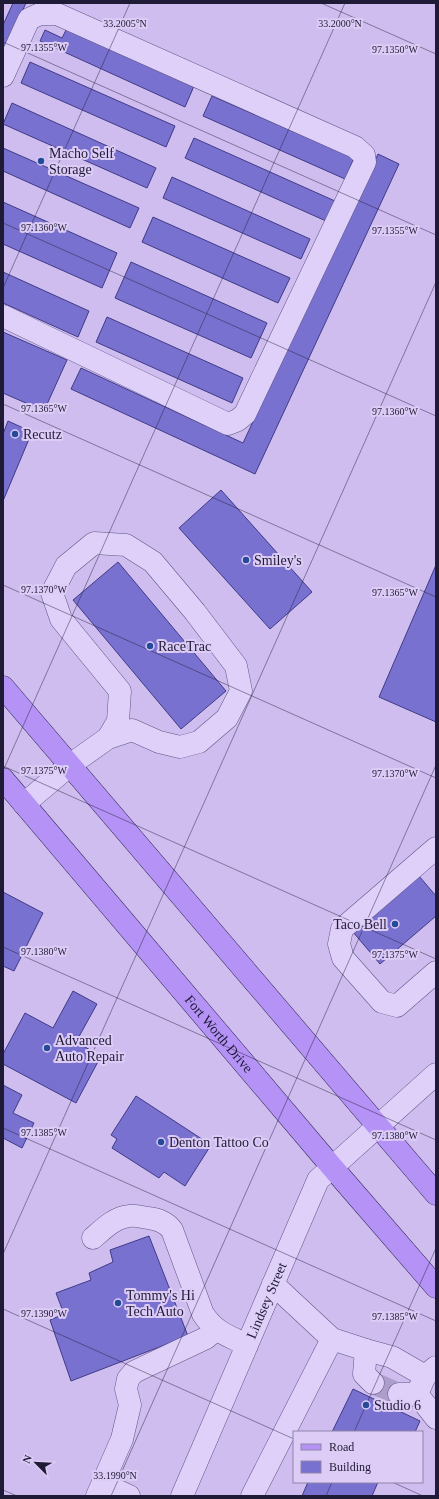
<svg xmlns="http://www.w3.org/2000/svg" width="439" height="1499" font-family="'Times New Roman',serif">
<rect width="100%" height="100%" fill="#cfbdef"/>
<!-- building -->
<g fill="#7971cf" stroke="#3f3b87">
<path d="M13 3H26L3 53V25Z"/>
<path d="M67 28 194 86 185 107 40 41 45 30 62 38Z"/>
<path d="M30 62 175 126 166 147 21 83Z"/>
<path d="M212 96 354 158 345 179 203 116Z"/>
<path d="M12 103 156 168 147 188 3 124Z"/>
<path d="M194 138 335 201 326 221 185 158Z"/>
<path d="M3 148 139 208 130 228 3 171Z"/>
<path d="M378 154 399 164 255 474 71 389 81 368 243 443Z"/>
<path d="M172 177 310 239 301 259 163 198Z"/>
<path d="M3 202 117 253 102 288 3 244Z"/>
<path d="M153 217 290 278 278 303 142 242Z"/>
<path d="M131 262 267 323 251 358 115 298Z"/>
<path d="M3 272 89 311 78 337 3 303Z"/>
<path d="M107 317 243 378 232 403 96 342Z"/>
<path d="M3 332 67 360 44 411 3 393Z"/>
<path d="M8 421 32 432 3 501V434Z"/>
<path d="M221 490 312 592 270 629 179 528Z"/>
<path d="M118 562 226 691 181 729 73 600Z"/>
<path d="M436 565V722L379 697Z"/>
<path d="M419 876 436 896V916L380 964 353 932Z"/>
<path d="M3 892 43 913 14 971 3 966Z"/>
<path d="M73 991 97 1004 76 1042 101 1056 76 1103 3 1064V1054L25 1013 53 1028Z"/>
<path d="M3 1085 22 1095 13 1113 34 1123 22 1148 3 1138Z"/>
<path d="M136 1096 211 1145 185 1186 164 1172 159 1178 112 1148 117 1139 111 1135Z"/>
<path d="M149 1236 188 1336 71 1381 50 1320 64 1314 56 1293 91 1280 89 1273 113 1262 110 1250Z"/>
<path d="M353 1389 420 1421 415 1432H332Z"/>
<path d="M308 1482H378L372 1496H302Z"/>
</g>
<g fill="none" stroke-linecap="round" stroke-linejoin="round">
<!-- minor-tunnel -->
<path stroke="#ac9dca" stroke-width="22" stroke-dasharray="22 11" stroke-linecap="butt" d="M373 1383 399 1394"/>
<!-- minor casing -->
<g stroke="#5f5687" stroke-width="23">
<g id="minor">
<path d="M3 76 29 19 40 14H57L355 147 364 155 365 162 245 414 238 420 228 424 3 316"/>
<path d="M24 804 70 765 108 738 132 730 159 742 180 747 199 742 227 718 241 691 236 666 195 612 153 562 126 545 94 543 66 566 52 593 61 619 120 691 118 721 108 738"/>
<path d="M436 848 342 929 339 944 343 958 382 1002 397 1006 436 972"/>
<path d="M93 1238C103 1229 115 1217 130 1216 135 1215 142 1217 148 1218 158 1219 166 1222 172 1230L203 1314C216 1333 227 1335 247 1345"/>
<path d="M332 1339 366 1350 392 1357 425 1376 436 1367"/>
<path d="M366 1350 364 1374 373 1383"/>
<path d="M425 1376 417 1394 436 1418"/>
<path d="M399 1394H417"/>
<path d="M103 1484 129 1496"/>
<path d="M97 1496 122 1439 130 1405 126 1389 128 1379 134 1372 206 1338 216 1330"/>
<path id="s1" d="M182 1496 318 1180 436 1074"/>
<path d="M252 1496 332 1339 273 1284"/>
</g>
</g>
<!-- major casing -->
<g stroke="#302a54" stroke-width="23">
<g id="major">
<path d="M3 687 436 1194"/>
<path id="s2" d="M3 779 332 1167 436 1287"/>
</g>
</g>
<!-- minor -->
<use href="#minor" stroke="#dfd0fa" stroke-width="22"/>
<!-- major -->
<use href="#major" stroke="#b592f5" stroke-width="22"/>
</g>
<!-- ticks -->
<path fill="none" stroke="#1f1b36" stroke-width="1" stroke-opacity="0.45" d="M321 3 436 54M3 42 436 235M3 223 436 416M3 288 130 3M3 404 436 597M3 585 436 778M3 766 436 959M3 771 345 3M3 947 436 1140M3 1128 436 1321M3 1254 436 282M3 1309 294 1439M354 1432 436 1248M392 1482 423 1496M3 1490 17 1496M111 1496 436 765M326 1496 332 1482"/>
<!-- markers -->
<g fill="#244b98" stroke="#dcccf6" stroke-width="1.5">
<circle cx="41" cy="161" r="4"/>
<circle cx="15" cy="434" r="4"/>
<circle cx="246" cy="560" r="4"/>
<circle cx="150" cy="646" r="4"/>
<circle cx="395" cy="924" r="4"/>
<circle cx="47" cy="1048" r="4"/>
<circle cx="161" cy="1142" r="4"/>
<circle cx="118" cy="1303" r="4"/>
<circle cx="366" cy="1405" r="4"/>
</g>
<g text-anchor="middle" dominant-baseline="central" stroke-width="4" stroke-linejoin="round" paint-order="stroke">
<!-- poi labels -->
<g font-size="14" fill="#1f1b36" stroke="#dcccf6" text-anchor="start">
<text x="49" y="153">Macho Self<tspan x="49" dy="16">Storage</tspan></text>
<text x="23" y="434">Recutz</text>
<text x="254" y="560">Smiley's</text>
<text x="158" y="646">RaceTrac</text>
<text x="387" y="924" text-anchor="end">Taco Bell</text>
<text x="55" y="1040">Advanced<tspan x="55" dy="16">Auto Repair</tspan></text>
<text x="169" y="1142">Denton Tattoo Co</text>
<text x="126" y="1295">Tommy's Hi<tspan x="126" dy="16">Tech Auto</tspan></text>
<text x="374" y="1405">Studio 6</text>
</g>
<!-- street labels -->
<g font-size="14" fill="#1f1b36" stroke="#dcccf6">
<text stroke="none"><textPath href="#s2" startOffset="334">Fort Worth Drive</textPath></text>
<text stroke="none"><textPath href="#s1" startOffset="213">Lindsey Street</textPath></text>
</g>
</g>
<g font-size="10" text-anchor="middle" fill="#1f1b36" stroke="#dcccf6" stroke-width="4" stroke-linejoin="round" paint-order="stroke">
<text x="125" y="27">33.2005°N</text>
<text x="340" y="27">33.2000°N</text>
<text x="44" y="51">97.1355°W</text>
<text x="395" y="53">97.1350°W</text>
<text x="44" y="231">97.1360°W</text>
<text x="395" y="234">97.1355°W</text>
<text x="44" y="412">97.1365°W</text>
<text x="395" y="415">97.1360°W</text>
<text x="44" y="593">97.1370°W</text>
<text x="395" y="596">97.1365°W</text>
<text x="44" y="774">97.1375°W</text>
<text x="395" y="777">97.1370°W</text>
<text x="44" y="955">97.1380°W</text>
<text x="395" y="958">97.1375°W</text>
<text x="44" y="1136">97.1385°W</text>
<text x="395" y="1139">97.1380°W</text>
<text x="44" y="1317">97.1390°W</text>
<text x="395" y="1320">97.1385°W</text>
<text x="115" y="1479">33.1990°N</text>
</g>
<!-- border -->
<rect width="439" height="1499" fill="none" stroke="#1f1b36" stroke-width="8"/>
<!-- legend -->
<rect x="293" y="1431" width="130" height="52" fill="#dcccf6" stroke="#9085a9"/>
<rect x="301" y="1444" width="20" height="6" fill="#b592f5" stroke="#9085a9"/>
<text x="329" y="1451" font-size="12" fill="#1f1b36">Road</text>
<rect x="301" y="1461" width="20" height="12" fill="#7971cf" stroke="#9085a9"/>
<text x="329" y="1471" font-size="12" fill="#1f1b36">Building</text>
<!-- north arrow -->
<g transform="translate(36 1463) rotate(294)" stroke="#dcccf6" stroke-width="3" paint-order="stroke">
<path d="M0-3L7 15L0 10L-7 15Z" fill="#1f1b36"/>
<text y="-6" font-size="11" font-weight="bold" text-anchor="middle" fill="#1f1b36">N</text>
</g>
</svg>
